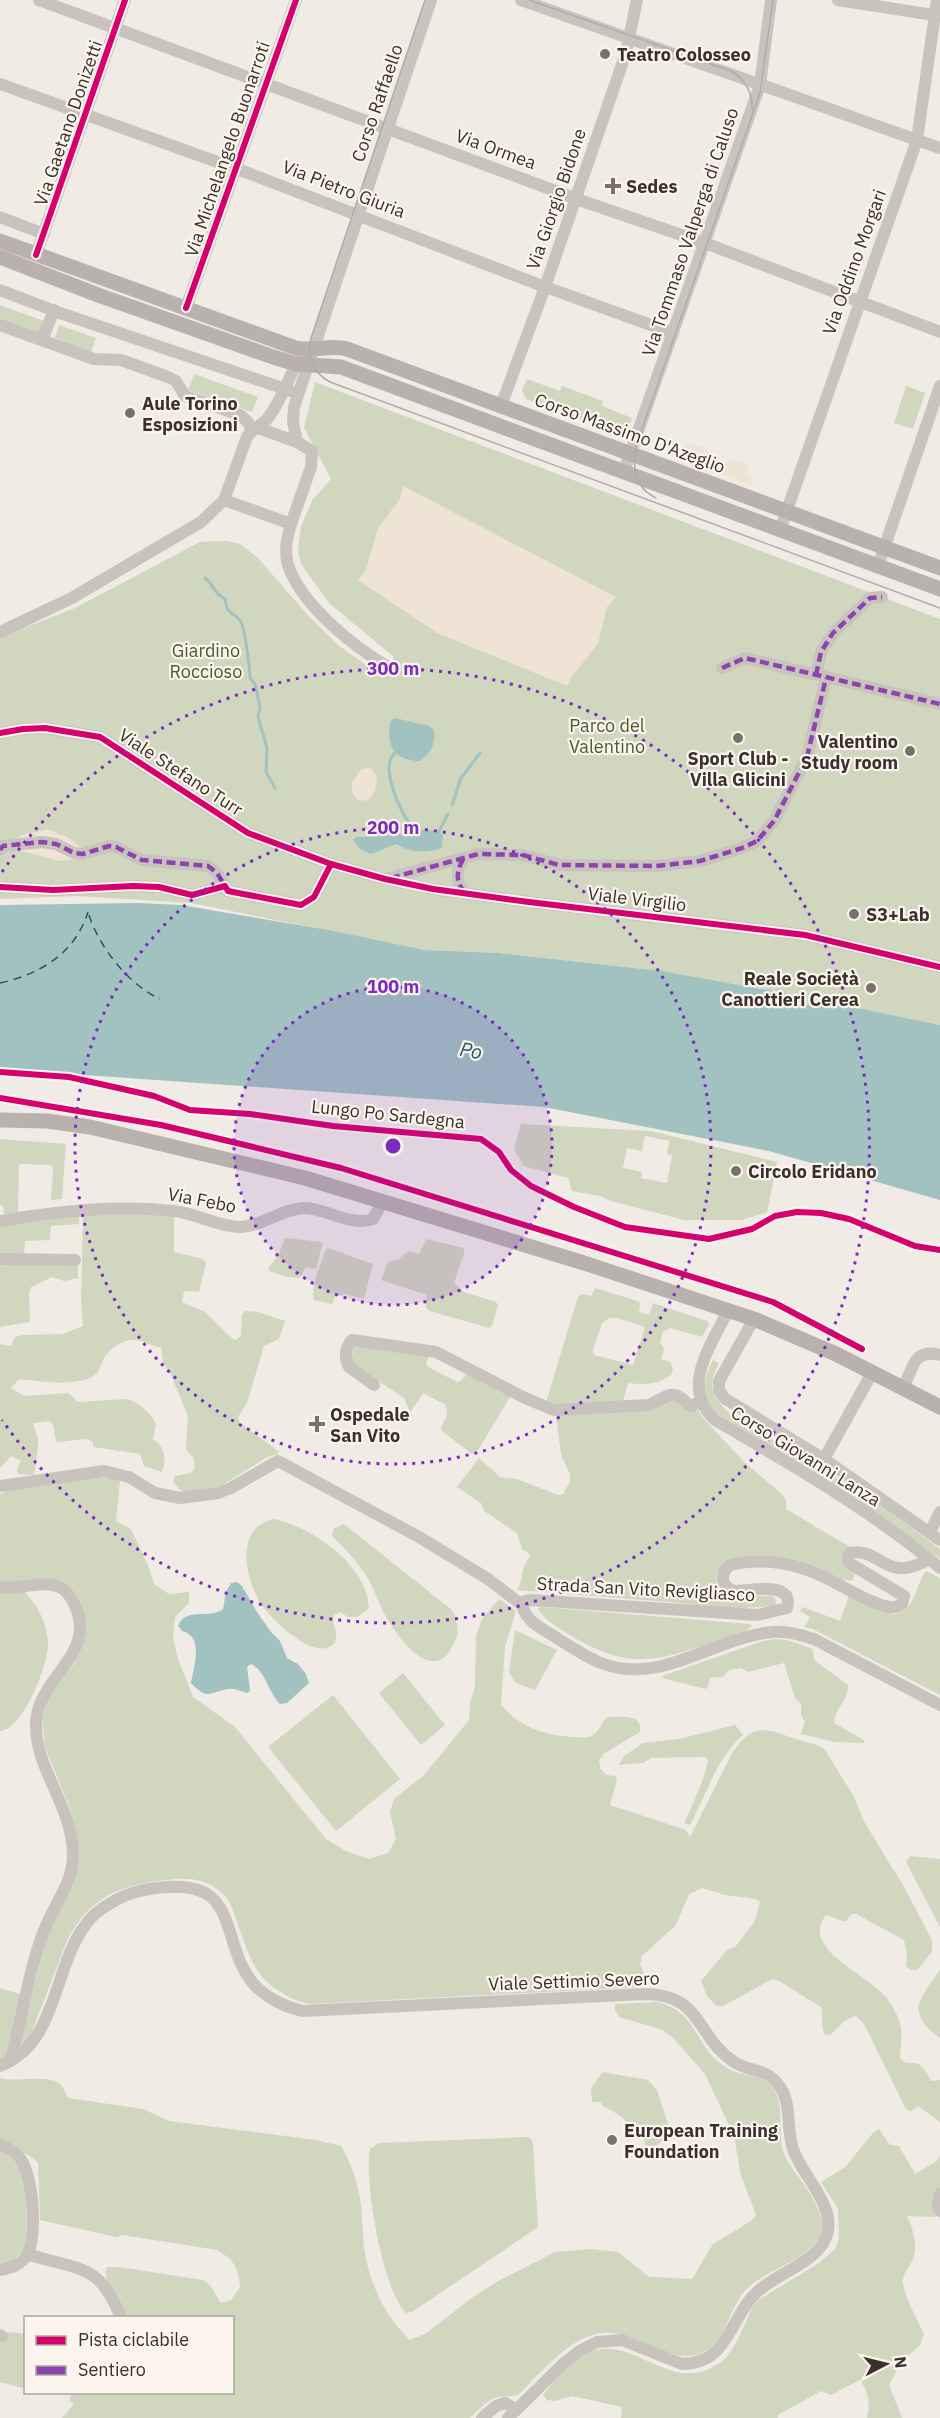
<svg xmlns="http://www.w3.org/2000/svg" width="940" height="2418" font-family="'IBM Plex Sans',sans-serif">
<rect width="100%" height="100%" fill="#f0ebe5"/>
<!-- green -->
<g fill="#d1d6bf" fill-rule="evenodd">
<path d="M0 305 44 321 39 333 0 319Z"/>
<path d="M59 325 96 338 91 352 55 338Z"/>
<path d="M194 374 258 397 252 412 188 390Z"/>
<path d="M527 379 560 391 562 386 603 401 602 406 632 418 628 429 620 434 526 399 522 390Z"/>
<path d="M315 382 940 619V1025L824 1001 821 1007 798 1004 799 996 662 971 499 953 425 950 191 903 77 896 0 899V637L75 608 200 542 227 541 240 544 257 557 306 613 338 645 383 677 394 657 330 604 301 564 298 551 301 526 313 499 331 479 304 428Z"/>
<path d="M906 386 925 393 913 429 894 423Z"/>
<path d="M521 1124 651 1131 777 1162 767 1212 742 1220H684L611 1201 600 1196 572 1191 568 1178 524 1166 514 1150ZM645 1136 669 1141 667 1154 672 1156 667 1183 641 1178 642 1172 623 1168 627 1148 642 1151Z"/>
<path d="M0 1139 66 1144 62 1199 52 1200 51 1198 53 1170 51 1165 22 1164 19 1165 18 1211 17 1214H4L3 1206 0 1205Z"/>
<path d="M86 1212 172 1215 174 1218V1252L203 1259 206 1263 199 1292 184 1291 182 1302 205 1312 233 1339 236 1340 241 1336 242 1314 246 1311 258 1312 285 1321 279 1339 264 1346 247 1403 238 1417 240 1423 278 1451V1454L267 1457 221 1486 188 1492 180 1490 173 1482 175 1476 191 1473 195 1468 193 1457 186 1450 188 1416 171 1375 163 1363 161 1347C150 1348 143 1337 126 1341 116 1344 106 1353 102 1362 100 1366 100 1371 96 1374 79 1388 39 1381 19 1379L11 1388 24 1396 68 1393 78 1402 126 1399C139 1402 150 1412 156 1424L153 1439C165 1447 167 1459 162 1472L144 1466 140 1454 93 1447V1442L87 1439 56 1442 53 1424 49 1421 33 1423 38 1439V1447L34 1475 18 1474 17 1469 21 1461 11 1456 0 1468V1344L11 1346 15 1337 23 1335 62 1334 83 1326 81 1303 83 1219Z"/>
<path d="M80 1213 79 1224 51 1226 50 1240 25 1241 24 1256 0 1255V1225Z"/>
<path d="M285 1238 323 1242 316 1269 306 1267 300 1278 287 1277 269 1271 268 1268 278 1256Z"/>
<path d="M426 1239 464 1248V1253L454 1283 464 1292 496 1302 498 1305 492 1326 489 1328 430 1311 426 1308 427 1295 381 1280 388 1262 397 1260 409 1251 419 1254Z"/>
<path d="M328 1248 373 1264 364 1299 345 1294 335 1297 332 1304 314 1300C310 1286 321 1265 325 1251Z"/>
<path d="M0 1263 78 1265V1278L64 1281 52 1277 31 1287 29 1293 30 1322 0 1327Z"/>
<path d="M595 1288 638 1301 640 1303 639 1312 649 1315 653 1303 707 1321 709 1324 702 1337 670 1328 663 1332 660 1342 664 1349 661 1359 670 1362 673 1368 671 1375C656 1385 646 1385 628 1383L623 1401 569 1403 559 1406 547 1401V1399L578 1297 581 1294 591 1296ZM609 1318H617L645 1327 633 1365 594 1355 593 1350 602 1323Z"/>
<path d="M355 1345 429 1355 426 1365C434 1372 448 1376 458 1383L467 1374 510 1397 478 1450 472 1454 443 1432 441 1427 447 1415 446 1405 423 1393 410 1413 404 1398 354 1365 351 1359Z"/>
<path d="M713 1360 719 1363C705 1390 714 1399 735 1418 806 1459 875 1499 940 1549V1559L839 1487 716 1413C701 1395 703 1379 713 1360Z"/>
<path d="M672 1399 693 1411 698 1410 703 1418 745 1463 782 1494 786 1500V1509L850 1547 847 1549 855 1573 853 1580C842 1583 825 1571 814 1568 787 1558 735 1544 717 1573 715 1583 718 1590 727 1596H771L775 1597 776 1604 771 1606 730 1609 670 1602 517 1590C525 1577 519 1569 531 1555L522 1549 517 1533 484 1511 481 1503 457 1487 479 1458 500 1477 517 1479 558 1495 563 1494 570 1482V1474L561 1455 556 1415Z"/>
<path d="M109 1477 120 1481 116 1521 131 1529 148 1565 154 1584 169 1594 189 1592V1603L175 1617 173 1637 178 1659 193 1697 235 1727 326 1839 346 1851 369 1859 388 1853 396 1839 390 1812 394 1799 424 1775 469 1720 470 1703 475 1687 476 1636 482 1619 499 1599 516 1611 505 1647 501 1705C519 1727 546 1736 574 1737 580 1737 587 1739 593 1735 600 1731 601 1722 608 1717 621 1717 643 1713 640 1732L603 1754 599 1761 600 1768 606 1775 616 1776 617 1780 610 1805 686 1830 690 1837 731 1755C754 1719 767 1730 799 1740 809 1743 818 1744 825 1750L854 1797 864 1821 886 1858 902 1883 932 1940V1952L917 1970H911L906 1966 907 1953 904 1940 856 1914H852L845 1922 826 1915C798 1950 873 1976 888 2000 904 2023 902 2032 900 2057 905 2066 910 2061 918 2064 924 2067 928 2075 931 2081L940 2080V2122L918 2106 911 2111 906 2109 864 2024 856 2016 846 2020 830 2035 824 2034C821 2024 823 2016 821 2007L779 1981 772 1979 723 2006H717L707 1996 701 1981 727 1950 736 1946 755 1921 760 1902 756 1899 725 1895 702 1888 689 1894 676 1925 642 1956 640 1964 644 1974 643 1987 312 2004C301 2003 292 1999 282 1993 253 1976 248 1952 237 1922 233 1911 231 1901 222 1893 206 1878 187 1877 167 1880 119 1885 89 1897 67 1941L27 2044 20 2043 46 1939 67 1891 75 1828 69 1806 45 1747 42 1718 51 1691 74 1664 85 1638 84 1622 71 1591 0 1582V1494L17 1486Z"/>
<path d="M274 1519C312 1527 368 1566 369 1608L357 1617H348L340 1612 334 1615C331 1625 342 1638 332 1645 314 1661 271 1619 261 1604 245 1578 234 1527 274 1519Z"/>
<path d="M344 1524 452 1610C457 1620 460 1631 455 1641 435 1691 396 1636 383 1611 377 1599 373 1585 365 1574 356 1560 344 1547 332 1536L333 1529Z"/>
<path d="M926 1571 940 1578V1695L813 1629 804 1627 810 1617 800 1611 803 1607 840 1621 849 1596 892 1614C915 1615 915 1585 926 1571Z"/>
<path d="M0 1591H24C38 1606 48 1624 48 1646 47 1667 23 1729 0 1731Z"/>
<path d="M542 1607 750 1624 752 1626C744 1635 726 1638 714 1642 651 1664 624 1669 565 1632 556 1626 542 1618 538 1608Z"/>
<path d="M515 1630 557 1650 535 1690 516 1683 509 1672Z"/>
<path d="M776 1639 787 1640 813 1649 814 1660 848 1685C849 1700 834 1709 834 1723L864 1740V1743L835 1742 801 1734 805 1722 801 1715V1704L795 1698 784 1663 748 1672 741 1668 729 1670 723 1677 710 1678 708 1687 705 1689 662 1678V1676L763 1641Z"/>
<path d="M403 1673 445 1725 421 1745 379 1693Z"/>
<path d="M333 1695 400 1779 336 1831 268 1747Z"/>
<path d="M735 1725 743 1735C716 1759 707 1794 690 1825L684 1823C693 1803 704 1782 708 1760L705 1757 651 1758 643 1763 619 1765 624 1756 643 1743 679 1739Z"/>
<path d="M910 1856 940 1859V1927L906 1862Z"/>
<path d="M940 1970V2038C906 2012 918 2001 940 1970Z"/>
<path d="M0 1988 23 1995 8 2054 0 2061Z"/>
<path d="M657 2002C700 2012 694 2049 727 2068 741 2077 761 2073 772 2087 787 2106 775 2136 786 2158 796 2177 830 2212 821 2234 812 2257 771 2269 752 2284 731 2300 730 2331 710 2348 677 2374 640 2329 603 2333 574 2336 554 2360 533 2379 529 2384 522 2392 517 2395 511 2397 504 2396 498 2397 487 2400 478 2410 470 2418H62L74 2404 70 2401 71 2393 232 2392V2318L128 2317 107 2281 105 2271 108 2267H119L203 2280 210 2285 221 2303 231 2300 240 2287C238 2267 234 2260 217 2250L123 2235 116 2237 40 2220 38 2162 0 2137V2078C16 2083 51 2073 61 2085 64 2088 66 2094 68 2098L143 2109 169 2121 316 2140 341 2146C348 2159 354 2171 357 2185 364 2209 361 2235 366 2259 372 2289 388 2320 410 2340L425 2334 473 2297 498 2281 555 2252 591 2249 618 2252 649 2277 692 2279 713 2244 751 2221 756 2215 741 2176 734 2136 705 2074 673 2038 663 2030 619 2017 615 2010V2004Z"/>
<path d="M603 2072 648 2080 657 2090 671 2133 656 2146 645 2147 644 2139 639 2138C630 2123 618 2112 602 2106L601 2102H592L591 2088Z"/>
<path d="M879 2129 890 2145 899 2146 915 2174 937 2161 940 2156V2188L936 2196 935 2217 907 2216C913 2229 919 2247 912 2261 908 2269 903 2272 903 2282 904 2296 918 2321 924 2334L920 2345 901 2362 889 2385 902 2418H867C870 2403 869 2393 860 2380L831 2395 821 2391 778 2415V2418H621L622 2407 572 2396 555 2401 547 2400 543 2395C556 2379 570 2361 590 2352 635 2334 671 2398 721 2362 734 2353 746 2321 753 2306L760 2299 819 2263 835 2249 839 2238 838 2209 821 2182 845 2167 873 2133Z"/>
<path d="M528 2137 531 2139 533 2144 538 2227 412 2312 406 2313C382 2290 364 2181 370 2149L379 2143Z"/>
<path d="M0 2151C7 2155 14 2159 19 2166 28 2180 28 2234 24 2250L11 2262 0 2264Z"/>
<path d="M10 2332 25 2334V2386L22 2388 0 2382V2342L6 2333Z"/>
</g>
<!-- plaza -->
<g fill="#eee3d5">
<path d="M690 442 702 447 709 451 708 456 718 460 728 463 730 459 749 464 747 473 753 482 752 486 671 456 673 453 683 451Z"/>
<path d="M403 486 616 597 607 607 598 644 570 679 567 686 437 633 358 580 366 570 378 528 400 499Z"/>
<path d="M370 768 375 773 377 778 375 791 371 798 364 801 356 799 352 791V783L361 769Z"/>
<path d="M48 829 69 838 89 853 85 858 60 861 3 846 22 835Z"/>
</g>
<!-- water -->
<g fill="#a1c2c1">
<path d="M395 718 429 726 434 730C435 745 432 751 420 761 393 760 387 747 390 722Z"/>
<path d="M410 824 413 829 439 831 443 836 442 848C425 853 411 853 396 844L371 854 361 850 353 840 356 837C373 838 387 828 403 835Z"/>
<path d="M138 903 181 905 328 930 425 950 499 953 662 971 800 996 799 1004 821 1007 824 1001 940 1025V1200L769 1151 544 1107 0 1069V905Z"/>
<path d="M237 1582 242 1586 257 1612 271 1632 280 1641 287 1658 298 1664 306 1674 309 1683 287 1703 280 1704C268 1692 266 1671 251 1664L247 1667 250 1690 248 1693C242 1692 234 1688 228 1689 210 1692 208 1701 191 1683 194 1666 204 1636 182 1631L178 1626C186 1606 209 1620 223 1609L226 1592 231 1583Z"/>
</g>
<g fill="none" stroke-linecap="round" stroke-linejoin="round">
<!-- stream -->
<g stroke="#a1c2c1" stroke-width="3">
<path d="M205 578C214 585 214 594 225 599 226 602 226 606 227 608 230 614 238 616 241 622 245 629 250 670 250 678L255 684 260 707 258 717 267 748 266 772 275 788"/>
<path d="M395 753C379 766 400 811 410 824"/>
<path d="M452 805 461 778 480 753"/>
<path d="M439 831 448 814"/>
</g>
<!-- ferry -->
<g stroke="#1f5a5e" stroke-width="1.5" stroke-dasharray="8 6" stroke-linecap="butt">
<path d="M89 915C99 947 129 985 160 999"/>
<path d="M0 983C41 974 75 953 88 912"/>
</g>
<!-- minor -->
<g stroke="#c9c3be" stroke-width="12">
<path d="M39 0 588 203 705 243 940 332"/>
<path d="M521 0 940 148"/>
<path d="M838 0 940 16"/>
<path d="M0 84 248 173 540 285 673 333"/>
<path d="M0 217 44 234"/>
<path d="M36 255 125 0"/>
<path d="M0 290 60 313 291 391"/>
<path d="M186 308 296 0"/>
<path d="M0 325 94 359 121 360 168 377 176 381 185 396 240 415 248 422 251 430"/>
<path d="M42 340 54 310"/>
<path d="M501 406 545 287 626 53 637 0"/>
<path d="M258 428 297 442 312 451 311 467 291 524 224 500 247 437C252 429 261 426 268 418 281 401 289 378 299 358"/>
<path d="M297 442 293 422 294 407 431 0"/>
<path d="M624 471 760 85 771 0"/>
<path d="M291 524C287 537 284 552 288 565 302 606 353 646 388 667"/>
<path d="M780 530 917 140 937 0"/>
<path d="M878 566 940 386"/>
<path d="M0 632 70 599 201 522 224 500"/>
<path d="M722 668 745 658 940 704"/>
<path d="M816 675 821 652 833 633 870 598 882 597"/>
<path d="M0 733 23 729 45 728 100 737 248 833 331 864 385 879 433 889 529 902 805 935 940 967"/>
<path d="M0 850 3 846 42 842 56 844 74 853 83 854 109 846 116 847 142 860 208 866 217 873 225 886"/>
<path d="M463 859C456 873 455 882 466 894"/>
<path d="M389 878 478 854 523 855 559 865 656 866 700 861 742 848 757 841 774 821 807 757 826 678"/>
<path d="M0 887 53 890 133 886 159 887 192 895 225 886 228 891 238 893 301 905 314 897 331 864"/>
<path d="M0 1221C58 1211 115 1205 173 1211 196 1213 218 1227 240 1227 263 1226 283 1208 306 1208 327 1209 352 1227 373 1219L383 1201"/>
<path d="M0 1259 75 1260"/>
<path d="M728 1310C712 1345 679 1387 715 1420 792 1465 871 1510 940 1568"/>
<path d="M754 1319 719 1381V1390L724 1398 824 1459 940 1540"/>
<path d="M374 1385 349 1367C344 1357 345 1348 352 1340L436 1352 525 1398 554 1410 648 1405C657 1403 669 1391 678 1396 683 1398 686 1403 691 1406L700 1402"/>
<path d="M903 1389C913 1368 913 1348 940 1355"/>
<path d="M824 1459 872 1373"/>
<path d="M0 1486 104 1471 129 1477 155 1493 180 1498 218 1493 231 1488 278 1461 419 1537 488 1579 522 1605"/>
<path d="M930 1532 940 1512"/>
<path d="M0 1587C21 1591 54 1574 69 1595 106 1651 39 1673 36 1722 34 1769 73 1805 73 1856 73 1882 54 1905 45 1928 30 1965 22 2016 12 2056L8 2062"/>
<path d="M522 1605 525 1601 531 1600 757 1615 787 1608C795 1580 749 1591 735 1591 721 1587 719 1575 730 1565 755 1559 780 1561 804 1569 832 1577 863 1602 889 1607 894 1608 898 1607 902 1604L904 1596 849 1563 848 1557 850 1553C882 1547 885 1585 929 1559"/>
<path d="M522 1605C526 1622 543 1629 557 1638 571 1647 586 1657 601 1663 662 1687 715 1636 774 1632 788 1631 801 1635 814 1639L940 1705"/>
<path d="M0 2066C59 2043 52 1967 87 1923 93 1914 102 1908 111 1903 128 1892 148 1888 168 1887 240 1882 220 1942 252 1982 264 1997 285 2007 303 2011L644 1994C703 1994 695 2036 734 2062 751 2073 767 2067 780 2087 792 2104 786 2129 793 2149 801 2172 820 2189 827 2213 839 2259 780 2268 755 2294 729 2320 728 2364 682 2364L622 2340 597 2342 581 2350 564 2363 508 2418"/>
<path d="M0 2144C6 2148 14 2151 19 2157 33 2171 38 2238 27 2255 21 2265 11 2268 0 2270"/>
<path d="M940 2194 938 2204 940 2211"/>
<path d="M28 2254C76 2271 99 2260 121 2318"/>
<path d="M0 2335 2 2336"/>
<path d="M482 2418 496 2406 505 2403 515 2409"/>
</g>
<!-- major -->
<g stroke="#b8b1ad" stroke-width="15">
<path d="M0 241 293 347C311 353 329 344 347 349L940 568"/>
<path d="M0 257 98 295 273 357 296 364 341 367 940 589"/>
<path d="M0 1120 47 1121 90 1127 305 1178 584 1263 754 1319 836 1354 940 1407"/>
</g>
<!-- tram -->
<g stroke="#b1aca8" stroke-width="1.5">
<path d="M425 0 311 338C306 358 312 372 330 382L940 608"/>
<path d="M529 0 731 71C746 80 753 92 752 110"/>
<path d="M656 498C635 488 632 467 636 446L760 93 773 0"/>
</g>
<!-- quiet -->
<g stroke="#8e44ad" stroke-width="4.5" stroke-dasharray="9 4.5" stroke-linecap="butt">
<path d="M722 668 745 658 940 704"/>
<path d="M816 675 821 652 833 633 870 598 882 597"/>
<path d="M0 850 3 846 42 842 56 844 74 853 83 854 109 846 116 847 142 860 208 866 217 873 225 886"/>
<path d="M463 859C456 873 455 882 466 894"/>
<path d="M391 878 478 854 523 855 559 865 656 866 700 861 742 848 757 841 774 821 807 757 826 678"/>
</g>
<!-- cycleway casing -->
<g stroke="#fbf5ee" stroke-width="10">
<g id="cycleway">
<path d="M36 255 125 0"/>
<path d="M186 308 296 0"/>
<path d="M0 733 23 729 45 728 100 737 248 833 331 864 385 879 433 889 529 902 805 935 940 967"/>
<path d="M0 887 53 890 133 886 159 887 192 895 225 886 228 891 238 893 301 905 314 897 331 864"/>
<path d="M0 1072 69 1077 154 1096 190 1110 250 1114 333 1126 481 1139 499 1152 511 1170 531 1186 574 1207 625 1227 709 1239 752 1229 775 1216 797 1212 821 1213 849 1219 915 1246 940 1250"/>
<path d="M0 1098 161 1125 341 1168 773 1302 862 1349"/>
</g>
</g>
<!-- cycleway -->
<use href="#cycleway" stroke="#d6006c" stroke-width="6"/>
</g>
<!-- distance rings -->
<circle cx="393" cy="1146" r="159" fill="#7b2cbf" fill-opacity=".12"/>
<g fill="none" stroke="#7b2cbf" stroke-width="3" stroke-dasharray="3 6">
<circle cx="393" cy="1146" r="159"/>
<circle cx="393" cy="1146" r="318"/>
<path d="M2 872A477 477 0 1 1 2 1420"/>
</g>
<!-- markers -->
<g fill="#7a716c" stroke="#fbf5ee" stroke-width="2">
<circle cx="605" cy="54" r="6"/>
<path d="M610 177h6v6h6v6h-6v6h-6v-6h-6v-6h6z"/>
<circle cx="130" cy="413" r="6"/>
<circle cx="738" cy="738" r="6"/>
<circle cx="910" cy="751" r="6"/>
<circle cx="854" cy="914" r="6"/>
<circle cx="871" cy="988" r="6"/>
<circle cx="736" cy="1171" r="6"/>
<path d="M314 1415h6v6h6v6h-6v6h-6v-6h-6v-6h6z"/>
<circle cx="612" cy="2140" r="6"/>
</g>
<g text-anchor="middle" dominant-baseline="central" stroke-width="4.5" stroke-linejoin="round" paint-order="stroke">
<!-- poi labels -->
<g font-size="18" font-weight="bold" fill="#3b302b" stroke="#fbf5ee" text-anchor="start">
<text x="617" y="54">Teatro Colosseo</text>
<text x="626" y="186">Sedes</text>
<text x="142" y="403">Aule Torino<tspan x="142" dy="21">Esposizioni</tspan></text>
<text x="898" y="741" text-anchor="end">Valentino<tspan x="898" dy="21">Study room</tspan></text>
<text x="738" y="758" text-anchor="middle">Sport Club -<tspan x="738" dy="21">Villa Glicini</tspan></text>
<text x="866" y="914">S3+Lab</text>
<text x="859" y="978" text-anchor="end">Reale Società<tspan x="859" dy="21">Canottieri Cerea</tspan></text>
<text x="748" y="1171">Circolo Eridano</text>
<text x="330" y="1414">Ospedale<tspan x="330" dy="21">San Vito</tspan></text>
<text x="624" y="2130">European Training<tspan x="624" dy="21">Foundation</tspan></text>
</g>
<!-- street labels -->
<g font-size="18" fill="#3b302b" stroke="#fbf5ee">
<text transform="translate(377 103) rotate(-71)">Corso Raffaello</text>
<text transform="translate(68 123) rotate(-71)">Via Gaetano Donizetti</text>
<text transform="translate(227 149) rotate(-71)">Via Michelangelo Buonarroti</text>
<text transform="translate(496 149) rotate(20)">Via Ormea</text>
<text transform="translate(344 189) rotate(21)">Via Pietro Giuria</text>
<text transform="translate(556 199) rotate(-71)">Via Giorgio Bidone</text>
<text transform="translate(690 232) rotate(-71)">Via Tommaso Valperga di Caluso</text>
<text transform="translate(854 262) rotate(-70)">Via Oddino Morgari</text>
<text transform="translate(630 433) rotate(20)">Corso Massimo D'Azeglio</text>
<text transform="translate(181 772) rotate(33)">Viale Stefano Turr</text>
<text transform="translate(637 899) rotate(7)">Viale Virgilio</text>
<text transform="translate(388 1114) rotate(6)">Lungo Po Sardegna</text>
<text transform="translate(202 1200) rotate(11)">Via Febo</text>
<text transform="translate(806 1456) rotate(32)">Corso Giovanni Lanza</text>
<text transform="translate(646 1589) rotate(3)">Strada San Vito Revigliasco</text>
<text transform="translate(574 1981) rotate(-2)">Viale Settimio Severo</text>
</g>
<!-- park labels -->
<g font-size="18" fill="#4a5a2e" stroke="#fbf5ee">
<text x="206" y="650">Giardino<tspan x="206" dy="21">Roccioso</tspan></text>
<text x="607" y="725">Parco del<tspan x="607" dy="21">Valentino</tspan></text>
</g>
<!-- water labels -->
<g font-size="20" font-style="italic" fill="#1f5a5e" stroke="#fbf5ee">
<text transform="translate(471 1050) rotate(10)">Po</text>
</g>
</g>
<circle cx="393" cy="1146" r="9" fill="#7b2cbf" stroke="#fbf5ee" stroke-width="3"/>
<g font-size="18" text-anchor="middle" font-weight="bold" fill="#7b2cbf" stroke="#fbf5ee" stroke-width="4.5" stroke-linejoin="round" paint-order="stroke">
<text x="393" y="675">300 m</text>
<text x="393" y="834">200 m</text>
<text x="393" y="993">100 m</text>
</g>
<!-- legend -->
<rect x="24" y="2316" width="210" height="78" fill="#fbf5ee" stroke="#aea6a0" stroke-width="1.5"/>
<rect x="36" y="2336" width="30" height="9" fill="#d6006c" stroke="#aea6a0" stroke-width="1.5"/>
<text x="78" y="2346" font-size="18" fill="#3b302b">Pista ciclabile</text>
<rect x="36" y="2366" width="30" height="9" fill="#8e44ad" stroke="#aea6a0" stroke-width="1.5"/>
<text x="78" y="2376" font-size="18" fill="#3b302b">Sentiero</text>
<!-- north arrow -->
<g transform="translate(886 2364) rotate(83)" stroke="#fbf5ee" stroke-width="4.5" paint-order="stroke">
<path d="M0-4.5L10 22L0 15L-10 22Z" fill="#3b302b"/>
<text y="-9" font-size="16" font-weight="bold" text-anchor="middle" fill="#3b302b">N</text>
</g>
</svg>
